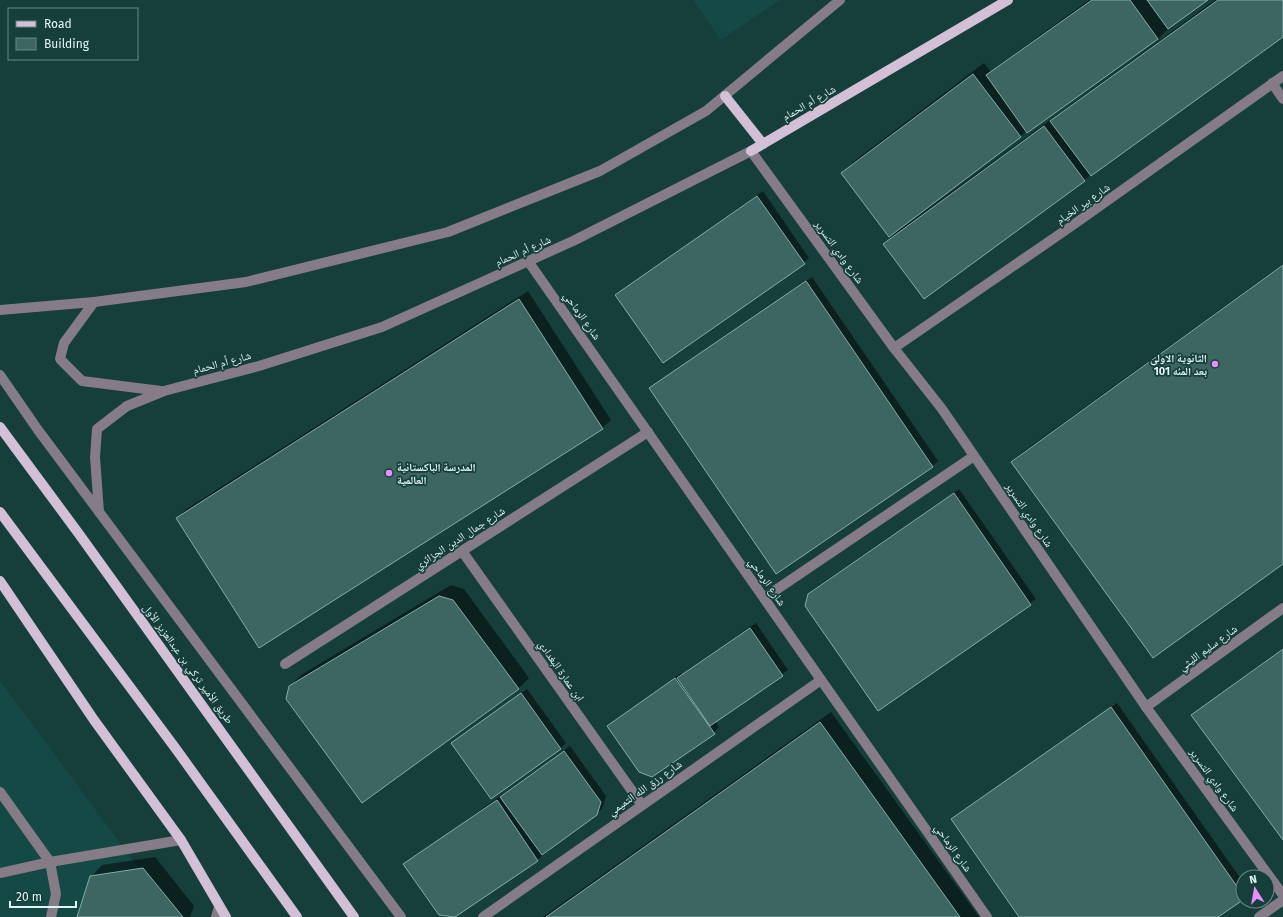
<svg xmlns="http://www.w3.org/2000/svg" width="1283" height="917" font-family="'Fira Sans','Noto Naskh Arabic',sans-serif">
<rect width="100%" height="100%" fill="#163e3b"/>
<!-- built -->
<g fill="#144946">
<path d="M693 0H780L721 40Z"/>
<path d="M0 681 175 917H0Z"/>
</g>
<!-- shadow -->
<g fill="#0007">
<path d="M1089 0H1206L1169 28 1158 39 1027 130 1020 137 843 173 853 162 984 63 991 72 999 65Z"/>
<path d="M1215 0H1283V36L1084 180 884 244 895 233Z"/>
<path d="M763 191 809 258 804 263 616 295Z"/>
<path d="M1283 264V563L1012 462 1020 454Z"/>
<path d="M812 277 938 461 932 466 650 388Z"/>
<path d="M528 291 611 420 602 428 260 647 177 518 185 510Z"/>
<path d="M959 489 1036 599 878 710 809 594 814 589Z"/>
<path d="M451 585 464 589 529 678 518 689 290 686 301 675Z"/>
<path d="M756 623 788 670 715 721 719 727 714 733 608 726 681 673 682 674Z"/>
<path d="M1283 648V839L1198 710Z"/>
<path d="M527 689 566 743 560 749 452 743Z"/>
<path d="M1117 703 1243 882V899L1217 917H1021L952 819Z"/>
<path d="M831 712 979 917H543Z"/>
<path d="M570 746 606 796 602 809 537 860 454 916 405 864Z"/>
<path d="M155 857 194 906 190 917H78L91 877 102 865Z"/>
</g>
<!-- building -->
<g fill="#3d6562" stroke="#84adaa">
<path d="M1092 0H1130L1158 39 1027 133 986 75Z"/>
<path d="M1147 0H1208L1168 29Z"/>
<path d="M1218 0H1283V37L1091 176 1050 121Z"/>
<path d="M973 74 1021 137 889 237 841 173Z"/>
<path d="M1044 126 1085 181 924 299 883 244Z"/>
<path d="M757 196 805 264 663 363 615 295Z"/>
<path d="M1283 265V564L1153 658 1011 462Z"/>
<path d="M806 281 933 467 776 574 649 388Z"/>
<path d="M519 299 603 429 259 648 176 518Z"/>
<path d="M954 493 1031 605 878 711 805 606 808 594Z"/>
<path d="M439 596 453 600 519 689 362 803 286 699 289 686Z"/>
<path d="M750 628 783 676 710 726 677 678Z"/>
<path d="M1283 649V840L1191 715Z"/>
<path d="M675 678 715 734 652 777 639 772 607 726Z"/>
<path d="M521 693 561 749 491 799 451 743Z"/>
<path d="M1111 707 1243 895V900L1218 917H1019L951 819Z"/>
<path d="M820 722 960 917H546Z"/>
<path d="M564 751 601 802 597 815 542 855 500 797Z"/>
<path d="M497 800 538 861 455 917 439 915 403 864Z"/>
<path d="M143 868 183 917H77L90 876Z"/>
</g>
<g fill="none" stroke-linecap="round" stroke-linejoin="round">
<!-- minor -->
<g stroke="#857c87" stroke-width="10">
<path d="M1272 83 1283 99"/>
<path d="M528 261 987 917"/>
<path d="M94 302 64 343 60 359 82 381 161 391"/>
<path d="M0 310 94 302 246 282 448 232 600 171 706 111 840 0"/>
<path d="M894 348 1073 225 1283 76"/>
<path d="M0 375 38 430 401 917"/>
<path d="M99 512 95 457 97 429 127 406 164 391 259 366 382 327 573 241 751 151 894 348 942 409 1146 707 1283 895"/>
<path d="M462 551 642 805"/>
<path d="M764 598 974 456"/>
<path d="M285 664 648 432"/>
<path d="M1146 707 1283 608"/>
<path d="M0 792 50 862 56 894 51 917"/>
<path d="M0 873 50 862 181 840"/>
<path d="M216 917 219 907"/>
<path d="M483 917 821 680"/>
<path d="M1259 917 1283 900"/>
</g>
<!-- major -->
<g stroke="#d3c0d7" stroke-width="10">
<path d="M725 96 763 144"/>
<path d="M751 151 1008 0"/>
<path d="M0 427 79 534 354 917"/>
<path d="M0 512 176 749 297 917"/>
<path d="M0 581 94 720 181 840 226 917"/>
</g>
</g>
<!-- markers -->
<g fill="#ea8dfd" stroke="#163e3b" stroke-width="1.5">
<circle cx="1215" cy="364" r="4"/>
<circle cx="389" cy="473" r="4"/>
</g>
<g text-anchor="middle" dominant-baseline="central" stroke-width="3.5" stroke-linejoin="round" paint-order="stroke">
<!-- street labels -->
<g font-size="11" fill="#e1f6f4" stroke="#163e3b">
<text transform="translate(809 103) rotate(-30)">شارع أم الحمام</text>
<text transform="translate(1083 204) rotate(-35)">شارع بير الخيام</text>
<text transform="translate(523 251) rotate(-24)">شارع أم الحمام</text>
<text transform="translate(839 252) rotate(54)">شارع وادي التسرير</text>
<text transform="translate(582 316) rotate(55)">شارع الرماحي</text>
<text transform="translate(222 363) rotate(-15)">شارع أم الحمام</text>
<text transform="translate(1029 515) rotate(56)">شارع وادي التسرير</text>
<text transform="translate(460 538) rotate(-33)">شارع جمال الدين الجزائري</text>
<text transform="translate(767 582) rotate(55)">شارع الرماحي</text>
<text transform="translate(1208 648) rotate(-36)">شارع سليم الليثي</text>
<text transform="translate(188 664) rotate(54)">طريق الأمير تركي بن عبدالعزيز الأول</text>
<text transform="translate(561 671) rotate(55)">ابن عمارة البغدادي</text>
<text transform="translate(1214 780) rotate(54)">شارع وادي التسرير</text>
<text transform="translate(645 788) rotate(-35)">شارع رزق الله التميمي</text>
<text transform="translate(953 848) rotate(55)">شارع الرماحي</text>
</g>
<!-- poi labels -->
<g font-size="11" font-weight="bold" fill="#e1f6f4" stroke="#163e3b" text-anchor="end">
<text x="1207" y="358">الثانوية الاولى<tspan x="1207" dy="13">بعد المئه 101</tspan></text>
<text x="397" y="467" text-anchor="start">المدرسة الباكستانية<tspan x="397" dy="13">العالمية</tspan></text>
</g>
</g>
<!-- legend -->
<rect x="8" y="8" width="130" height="52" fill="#163e3b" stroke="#678885"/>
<rect x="16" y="21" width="20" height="6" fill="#d3c0d7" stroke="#678885"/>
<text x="44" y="28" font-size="12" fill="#e1f6f4">Road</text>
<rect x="16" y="38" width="20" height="12" fill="#3d6562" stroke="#678885"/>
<text x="44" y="48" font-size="12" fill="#e1f6f4">Building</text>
<!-- north arrow -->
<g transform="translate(1255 889) rotate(349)"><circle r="19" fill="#163e3b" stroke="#678885"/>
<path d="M0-3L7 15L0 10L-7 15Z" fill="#ea8dfd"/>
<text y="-6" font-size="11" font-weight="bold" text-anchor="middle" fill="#e1f6f4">N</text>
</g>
<!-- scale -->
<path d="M10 901v6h66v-6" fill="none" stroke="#e1f6f4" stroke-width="2"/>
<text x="16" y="901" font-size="12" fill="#e1f6f4" stroke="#163e3b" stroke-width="3" paint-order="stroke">20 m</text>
</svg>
